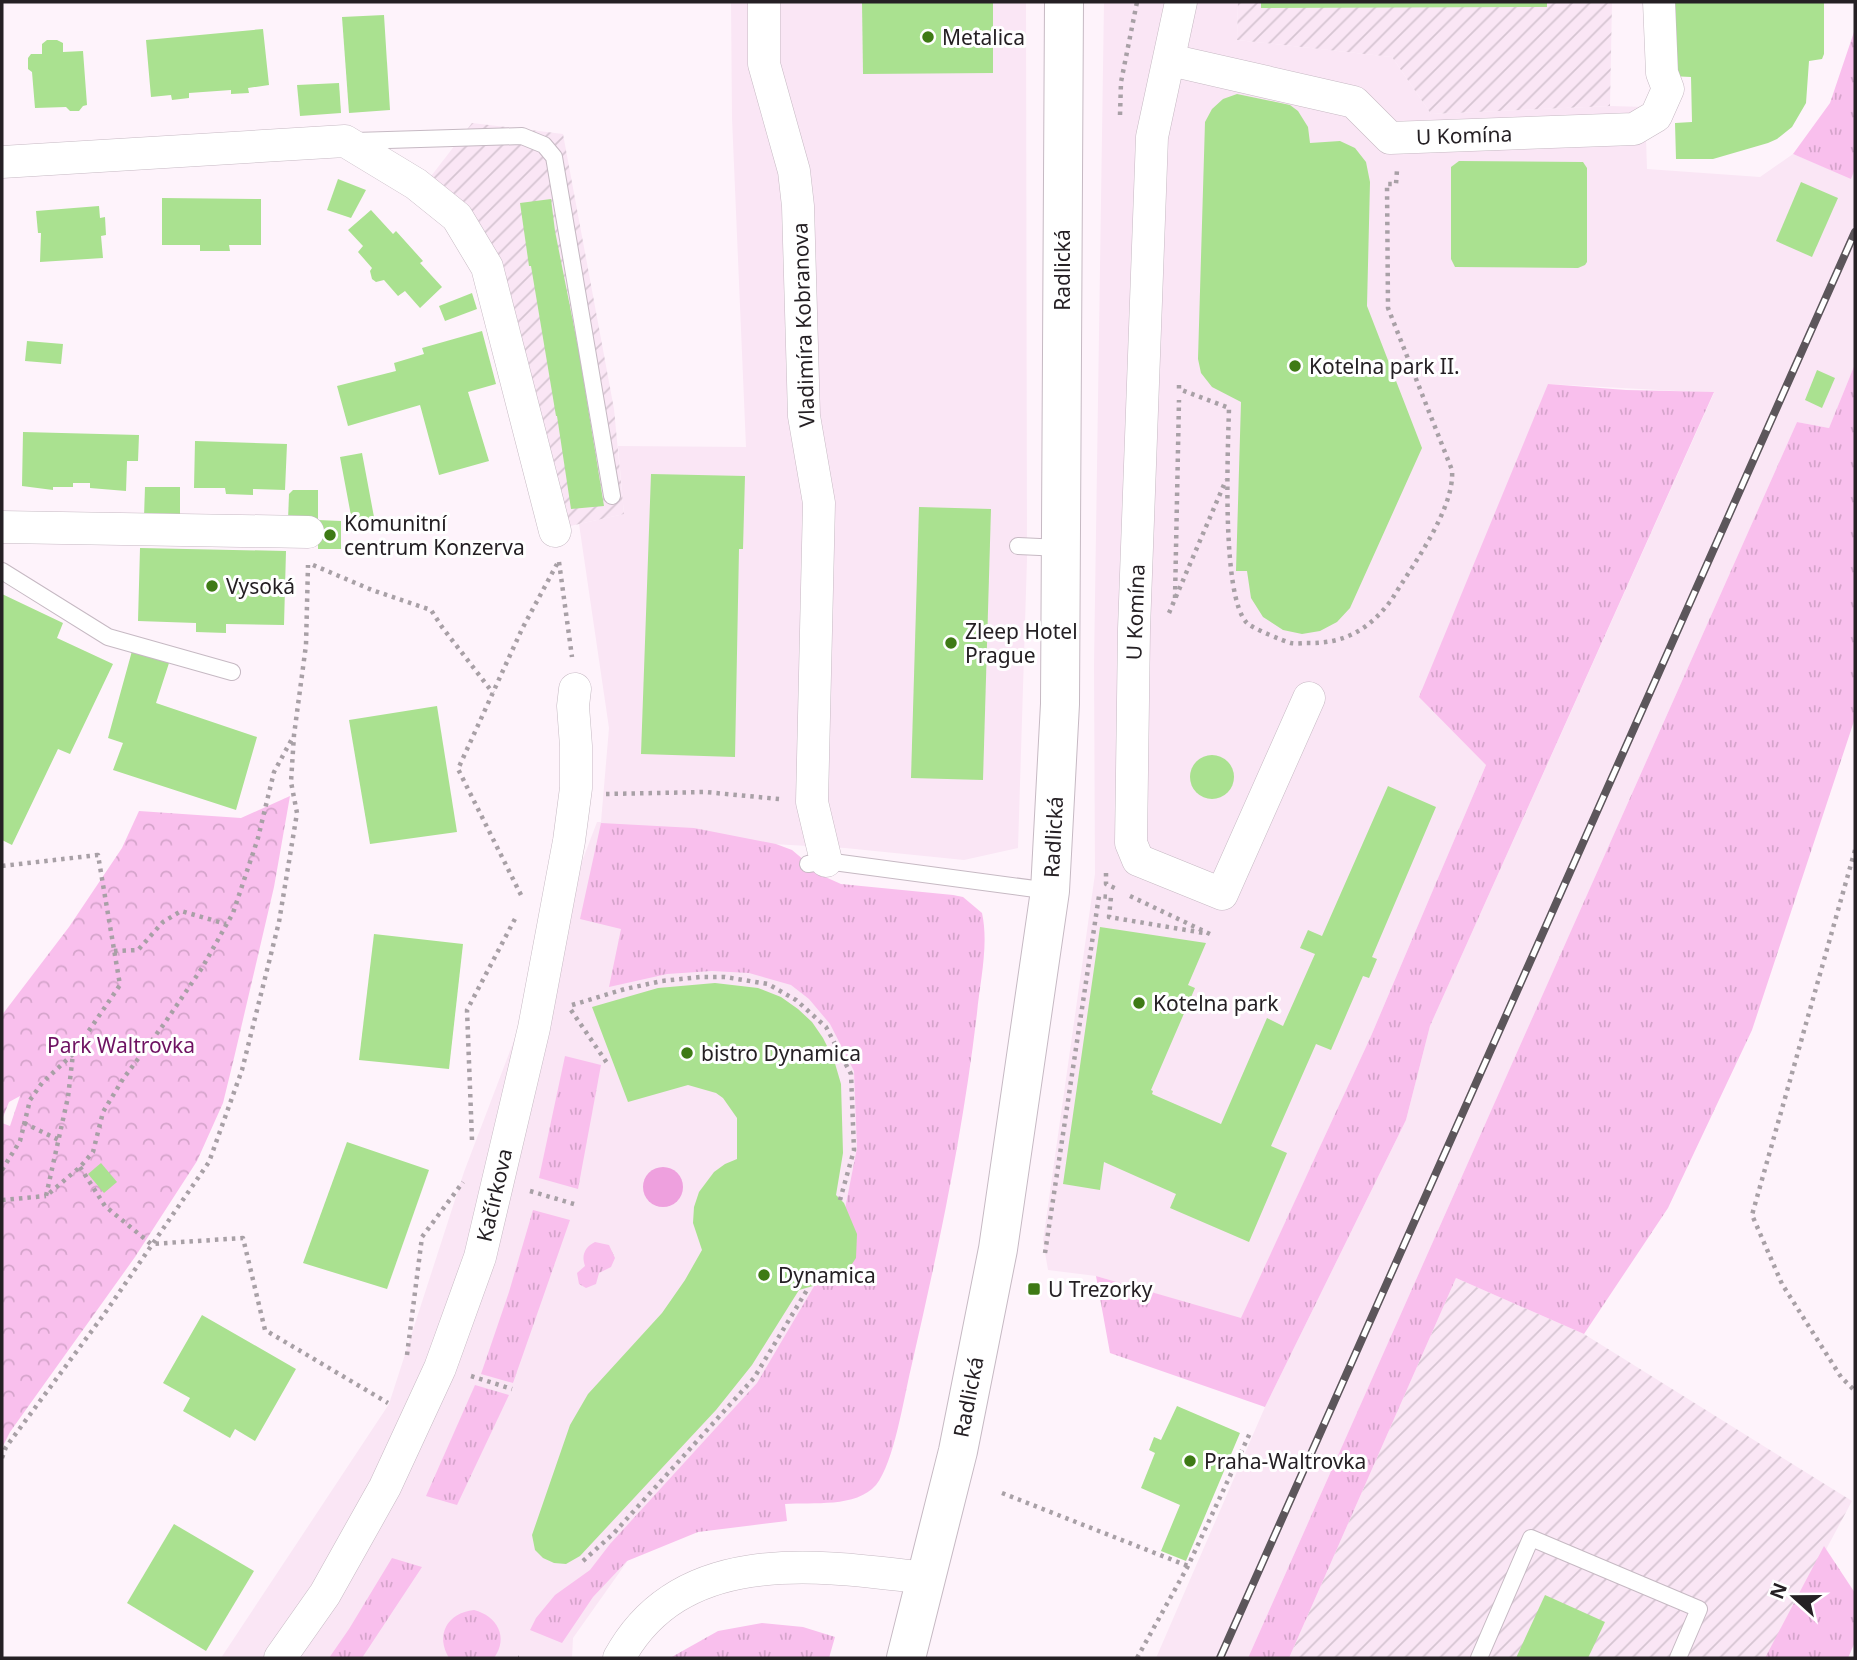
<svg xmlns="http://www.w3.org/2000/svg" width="1857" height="1660" font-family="'Noto Sans',sans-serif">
<defs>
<pattern id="industrial-furrows" width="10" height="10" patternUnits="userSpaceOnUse" patternTransform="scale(1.75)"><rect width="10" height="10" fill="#fae6f5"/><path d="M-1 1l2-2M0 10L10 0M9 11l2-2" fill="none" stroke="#d6c5d2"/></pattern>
<pattern id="grass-tufts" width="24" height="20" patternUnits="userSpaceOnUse" patternTransform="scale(1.75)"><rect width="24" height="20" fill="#f9bfed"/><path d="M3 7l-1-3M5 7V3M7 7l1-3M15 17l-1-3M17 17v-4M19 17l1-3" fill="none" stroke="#d5a4cb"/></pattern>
<pattern id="park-crowns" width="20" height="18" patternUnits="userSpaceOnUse" patternTransform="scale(1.75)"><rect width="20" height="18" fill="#f9bfed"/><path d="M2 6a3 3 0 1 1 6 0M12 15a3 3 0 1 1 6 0" fill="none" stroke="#d5a4cb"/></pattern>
</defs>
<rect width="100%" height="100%" fill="#fef3fb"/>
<!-- built -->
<g fill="#fae6f5">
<path d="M731 2H1026L1027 559 1018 848 964 860 845 848 772 844 853 983 861 1250 636 1549 573 1638 572 1658H221L389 1404 464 1172 597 822H601L609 728 579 524 624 514 618 446 746 447 732 118Z"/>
<path d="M1104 2H1238L1237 40 1392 57 1431 114 1610 106 1645 107 1647 169 1760 177 1793 154 1851 178 1855 169V364L1829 428 1797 422 1248 1658H1156L1265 1407 1406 1120 1430 1026 1714 393 1548 384 1486 765 1371 1036 1241 1319 1096 1276 1048 1270 1043 1241 1095 874 1094 666Z"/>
</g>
<!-- industrial -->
<g fill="url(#industrial-furrows)">
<path d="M1238 2H1612L1610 106 1431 114 1392 57 1237 40Z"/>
<path d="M472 123 563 134 614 409 624 514 543 532 478 286 454 234 415 197Z"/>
<path d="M1456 1278 1584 1334 1852 1501 1768 1658H1289Z"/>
</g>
<!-- grass -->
<g fill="url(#grass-tufts)">
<path d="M1855 29V169L1851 179 1793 154 1830 103Z"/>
<path d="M1855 364V718L1752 1030 1668 1208 1584 1334 1456 1278 1289 1658H1248L1797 422 1829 428Z"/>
<path d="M1548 384 1626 390 1714 392 1430 1026 1406 1120 1265 1407 1110 1353 1096 1276 1241 1318 1371 1036 1486 765 1419 697Z"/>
<path d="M601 823 694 828 776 844 792 850 823 876 841 884 953 895 963 897 982 913C989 945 980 981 977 1013 963 1133 938 1251 911 1368 904 1397 894 1463 876 1485 856 1508 813 1502 785 1504L787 1521 698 1532 627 1561 593 1597 562 1643 530 1630 536 1618 555 1595 590 1570 610 1544 757 1383 826 1266 842 1224 857 1148 854 1071 830 1024 809 999 791 985 749 973 712 971 667 974 609 987 621 929 580 919Z"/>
<path d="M565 1056 601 1065 578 1189 539 1178Z"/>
<path d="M533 1210 570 1220 513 1383 481 1374 509 1292Z"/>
<path d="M595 1242 609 1245 615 1258 611 1267 599 1273 596 1284 586 1288 579 1284 577 1273 585 1266C581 1255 585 1247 595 1242Z"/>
<path d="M475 1385 509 1395 457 1505 426 1496Z"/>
<path d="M1824 1546 1855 1593V1642L1848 1658H1765Z"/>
<path d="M392 1558 422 1567 362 1658H329L349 1629Z"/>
<path d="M474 1610C497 1616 509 1637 494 1658H449C435 1635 447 1613 474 1610Z"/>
<path d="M762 1623 803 1627 835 1637 829 1658H670L718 1631Z"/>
</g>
<!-- park -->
<path fill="url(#park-crowns)" d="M290 796 274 887 234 1058 223 1103 197 1161 135 1257 10 1432 2 1448V1123L10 1126 20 1096 9 1102 2 1120V1015L69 927 122 848 139 811 241 818Z"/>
<!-- water -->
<circle fill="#eea0de" cx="663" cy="1187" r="20"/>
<!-- building -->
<g fill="#aae190">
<path d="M862 2H993V73L863 74Z"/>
<path d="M1261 2H1547V7L1261 8Z"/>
<path d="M1666 2H1824V54L1822 59 1809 61 1806 103 1792 127 1777 139 1768 143 1713 159H1676L1675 123 1692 122 1691 77 1670 76Z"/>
<path d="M384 15 390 110 349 113 342 17Z"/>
<path d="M263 29 269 85 248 88 249 93 231 94V90L189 93V98L172 100 171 95 151 97 146 40Z"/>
<path d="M47 40H57L63 43V52L83 51 87 105 83 106 79 111H70L66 107 35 108 32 72 28 69V58L31 54H42V44Z"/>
<path d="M339 83 341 113 300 116 297 85Z"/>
<path d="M1237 94 1290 105 1298 111 1308 127 1310 143 1340 141 1355 148 1366 162 1370 182 1367 306 1422 448 1350 608 1337 622 1320 631 1302 634 1283 630 1263 617 1251 598 1247 571H1236L1241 402 1212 387 1201 373 1198 359 1205 122 1212 109 1223 99Z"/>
<path d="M1459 161 1583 162 1587 168V262L1585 265 1578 268 1455 267 1451 259V167Z"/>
<path d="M338 179 366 190 351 218 327 210Z"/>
<path d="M1801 182 1838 198 1812 257 1776 241Z"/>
<path d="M162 198 261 199V245H229L230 251H200V245H162Z"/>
<path d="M551 199 555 231 579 352 604 506 571 509 557 416H556L531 266H529L520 203Z"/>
<path d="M99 206 100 218 105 217 106 235 101 236 103 258 40 262 41 233H38L36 211Z"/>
<path d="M371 210 393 234 396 231 423 261 420 263 442 287 420 308 405 291 398 296 384 280 376 282 372 279 370 271 372 268 358 252 363 246 348 230Z"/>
<path d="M472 293 477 309 445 321 439 306Z"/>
<path d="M482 331 496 384 468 392 489 461 439 475 420 405 348 426 337 386 396 371 394 363 424 354 422 348Z"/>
<path d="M27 341 63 344 61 364 25 361Z"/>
<path d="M1817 370 1835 378 1822 408 1805 400Z"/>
<path d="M23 432 139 435 138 461H127L126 491 90 488V483H73V487H53V490L22 486Z"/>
<path d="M195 441 287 444 285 490 253 489V495L226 494 225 488H194Z"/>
<path d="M362 453 374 517 352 521 340 457Z"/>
<path d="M651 474 745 476 743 549H739L735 757 641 754Z"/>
<path d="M145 487H180V518L144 517Z"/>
<path d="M293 490H318V520H288L289 494Z"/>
<path d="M919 507 991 509 983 780 911 778Z"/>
<path d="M318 520 341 521V549H318Z"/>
<path d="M140 548 286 551 284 625 226 624V633L196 632V623L138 621Z"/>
<path d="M2 594 63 623 57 638 113 664 70 754 58 749 12 845 2 840Z"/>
<path d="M132 651 169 663 156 703 257 737 236 810 113 770 123 743 108 738Z"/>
<path d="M437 706 457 832 370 844 349 720Z"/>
<circle cx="1212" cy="777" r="22"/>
<path d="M1388 786 1436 807 1372 957 1377 959 1369 978 1363 976 1331 1050 1316 1044 1271 1146 1287 1153 1249 1242 1170 1208 1176 1194 1104 1162 1100 1190 1063 1184 1100 927 1206 943 1188 985 1195 988 1151 1090 1153 1091 1152 1094 1221 1124 1267 1018 1283 1026 1315 954 1300 948 1308 930 1322 936Z"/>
<path d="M374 934 463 944 449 1069 359 1060Z"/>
<path d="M715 983 758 988 781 997 798 1009 812 1022 823 1038 834 1060 841 1084 843 1153 836 1195 844 1203 857 1234 856 1258 848 1270 834 1280 799 1290 752 1365 716 1410 580 1556 566 1564 554 1563 543 1558 535 1550 532 1535 570 1425 588 1394 662 1313 685 1280 702 1250 693 1223 694 1207 699 1192 714 1172 725 1164 737 1159V1118L723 1098 716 1093 688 1085 628 1102 592 1007 658 988Z"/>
<path d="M347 1142 429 1170 387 1289 303 1263Z"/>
<path d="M101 1163 117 1182 104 1193 88 1174Z"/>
<path d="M202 1315 296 1369 255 1441 235 1429 230 1438 183 1411 190 1398 163 1383Z"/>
<path d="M1177 1406 1240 1433 1186 1561 1161 1551 1180 1505 1141 1488 1155 1453 1149 1450 1154 1437 1161 1440Z"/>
<path d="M174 1524 254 1571 206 1651 127 1603Z"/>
<path d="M1545 1595 1605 1622 1588 1658H1516Z"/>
</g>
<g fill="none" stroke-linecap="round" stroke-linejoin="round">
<!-- service casing -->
<g stroke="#c6b9c3" stroke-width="18">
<g id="service">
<path d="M355 141 522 136 544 145 554 157 612 496"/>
<path d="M1018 546 1061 548"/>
<path d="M2 571 108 637 232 672"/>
<path d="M808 864 826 861 1050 891"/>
<path d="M1479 1658 1531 1538 1699 1609 1678 1658"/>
</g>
</g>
<!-- minor casing -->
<g stroke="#c6b9c3" stroke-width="33">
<g id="minor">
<path d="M764 2V64L794 171 798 206 804 416 819 503 812 802 826 861"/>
<path d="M1181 2 1152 137 1134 629 1131 843 1138 860 1222 894 1309 698"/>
<path d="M1170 60 1354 102 1390 138 1634 129 1656 116 1668 89 1662 73 1659 2"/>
<path d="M2 162 345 141 416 184 457 217 487 267 555 531"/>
<path d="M2 527 308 532"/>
<path d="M280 1658 325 1594 385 1487 440 1368 480 1257 534 1028 569 841 576 788V746L573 706 575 689"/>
<path d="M619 1658C681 1544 818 1565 926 1578"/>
</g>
</g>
<!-- secondary casing -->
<g stroke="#c6b9c3" stroke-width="40">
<path id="secondary" d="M906 1658 958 1451 998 1249 1050 891 1060 704 1064 2"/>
</g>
<!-- path -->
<g stroke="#a8a0a6" stroke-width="4.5" stroke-dasharray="3.5 5" stroke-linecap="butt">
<path d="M1120 115 1121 82 1137 2"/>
<path d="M1179 385V389L1229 408C1228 449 1221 597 1247 623 1252 628 1283 641 1291 643 1296 644 1302 643 1307 643 1345 644 1370 629 1392 599 1412 566 1455 509 1452 470L1388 308 1387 184H1396L1397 170"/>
<path d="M559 562 572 657"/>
<path d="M313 565 372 590 431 610 442 627 493 693"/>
<path d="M1175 598 1179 400"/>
<path d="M1169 613 1226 480"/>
<path d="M606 794 705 792 779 799"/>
<path d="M1855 850 1752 1215 1782 1284 1841 1377 1855 1391"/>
<path d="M2 866 98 855 120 985 73 1054"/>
<path d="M1106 873V884L1119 890"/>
<path d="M521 895 458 769 522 629 557 564"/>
<path d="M1130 896 1212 935"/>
<path d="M114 951 138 950 163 922 181 911 226 924"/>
<path d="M572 1005 625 989 662 981 700 977H725L768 984 796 1000 826 1027 851 1074 854 1150 840 1200"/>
<path d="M571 1010 607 1063"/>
<path d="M24 1123 59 1140"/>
<path d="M472 1140 467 1010 517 915"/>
<path d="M80 1167 105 1206 151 1244 243 1238 265 1330 388 1403"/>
<path d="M2 1170 20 1141 30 1100 42 1083 73 1054 68 1097 46 1196 80 1167 93 1152 103 1112 123 1079 164 1024 202 968 233 913 258 838 274 772 293 737"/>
<path d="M530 1191 574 1204"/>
<path d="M2 1200 46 1196"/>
<path d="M1045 1253 1099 896 1111 897 1109 917 1204 933"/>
<path d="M407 1355 422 1237 463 1182"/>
<path d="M471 1376 512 1389"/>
<path d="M2 1458 6 1447 105 1313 209 1162 242 1070 279 922 297 813 291 782 294 735 306 645 308 565"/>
<path d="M1002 1493 1188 1566"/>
<path d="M583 1561 614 1533 754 1378 807 1290"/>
<path d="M518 1658H519"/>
<path d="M1137 1658 1188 1566 1250 1433"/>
</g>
<!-- service -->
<use href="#service" stroke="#fff" stroke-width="16"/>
<!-- minor -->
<use href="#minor" stroke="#fff" stroke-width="32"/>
<!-- secondary -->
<use href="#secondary" stroke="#fff" stroke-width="38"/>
<!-- rail casing -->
<g stroke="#5c565b" stroke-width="8">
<path id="rail" d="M1220 1658 1855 232"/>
</g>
<!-- rail -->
<use href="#rail" stroke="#fff" stroke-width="5" stroke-dasharray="16" stroke-linecap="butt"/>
</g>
<!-- markers -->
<g fill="#3e7a15" stroke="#fff" stroke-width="2.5">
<circle cx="928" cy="37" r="7"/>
<circle cx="1295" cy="366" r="7"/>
<circle cx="330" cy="535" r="7"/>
<circle cx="212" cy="586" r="7"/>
<circle cx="951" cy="643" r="7"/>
<circle cx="1139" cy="1003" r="7"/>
<circle cx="687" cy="1053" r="7"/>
<circle cx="764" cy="1275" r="7"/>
<rect x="1027" y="1282" width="14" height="14" rx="3.5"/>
<circle cx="1190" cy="1461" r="7"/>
</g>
<g text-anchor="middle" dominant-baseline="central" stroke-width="6" stroke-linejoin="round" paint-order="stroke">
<!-- poi labels -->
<g font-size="21" fill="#252024" stroke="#fff" text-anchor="start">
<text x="942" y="37">Metalica</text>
<text x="1309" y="366">Kotelna park II.</text>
<text x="344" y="523">Komunitní<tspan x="344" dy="24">centrum Konzerva</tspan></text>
<text x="226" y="586">Vysoká</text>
<text x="965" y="631">Zleep Hotel<tspan x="965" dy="24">Prague</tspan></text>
<text x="1153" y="1003">Kotelna park</text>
<text x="701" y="1053">bistro Dynamica</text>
<text x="778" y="1275">Dynamica</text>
<text x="1048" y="1289">U Trezorky</text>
<text x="1204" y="1461">Praha-Waltrovka</text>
</g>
<!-- street labels -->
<g font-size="21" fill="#252024" stroke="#fff">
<text transform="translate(1464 135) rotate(-2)">U Komína</text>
<text transform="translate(1062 270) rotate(-90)">Radlická</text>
<text transform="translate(803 325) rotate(-92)">Vladimíra Kobranova</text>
<text transform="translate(1135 612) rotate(-88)">U Komína</text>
<text transform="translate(1053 837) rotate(-87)">Radlická</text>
<text transform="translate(494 1195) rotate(-77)">Kačírkova</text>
<text transform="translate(968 1397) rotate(-79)">Radlická</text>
</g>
<!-- park labels -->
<g font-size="21" fill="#6e1262" stroke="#fff">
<text x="121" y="1045">Park Waltrovka</text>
</g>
</g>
<!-- border -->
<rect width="1857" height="1660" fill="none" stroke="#252024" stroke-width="7"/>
<!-- north arrow -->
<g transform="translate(1794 1597) rotate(291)" stroke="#ffffff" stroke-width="5" paint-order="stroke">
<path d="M0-5L12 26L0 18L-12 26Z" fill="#252024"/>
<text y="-10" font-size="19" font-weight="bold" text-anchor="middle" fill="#252024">N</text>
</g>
</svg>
